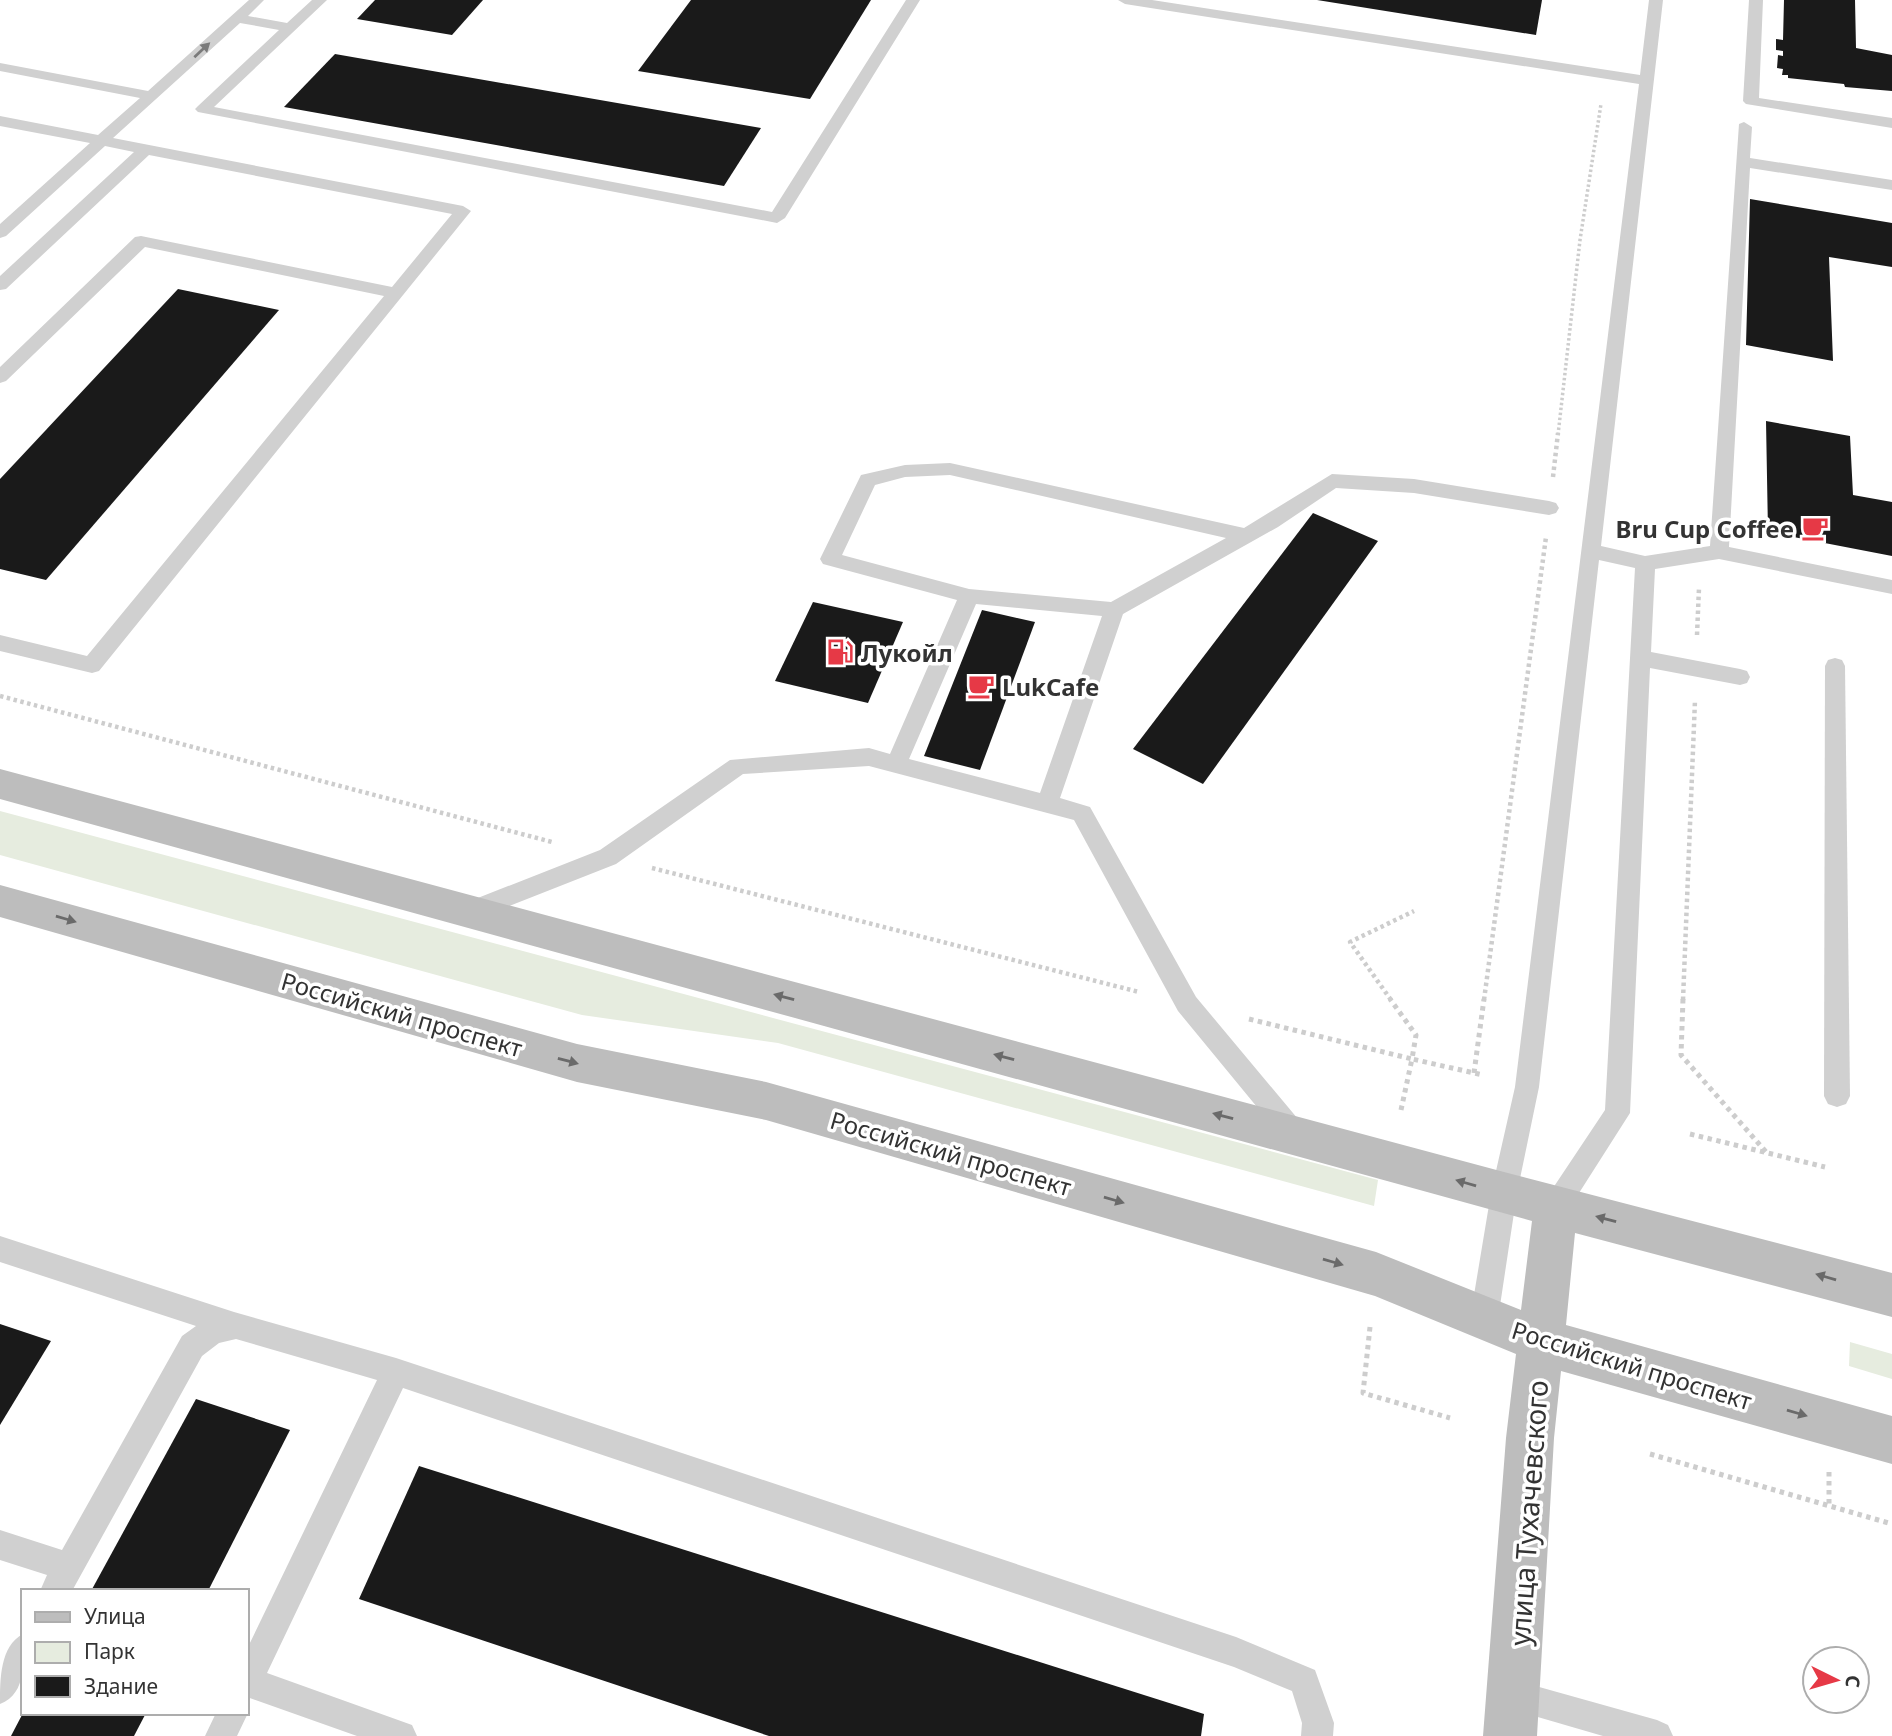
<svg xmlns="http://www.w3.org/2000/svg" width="1892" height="1736" font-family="'Noto Sans',sans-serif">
<rect width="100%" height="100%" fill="#fff"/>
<!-- green -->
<g fill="#e6ecdf">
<path d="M0 811 1378 1180 1374 1206 778 1043 582 1015 0 855Z"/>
<path d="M1850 1342 1892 1354V1379L1849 1366Z"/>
</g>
<!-- building -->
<g fill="#1a1a1a">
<path d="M375 0H483L452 35 357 19Z"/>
<path d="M691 0H871L810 99 638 71Z"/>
<path d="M1317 0H1542L1536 35Z"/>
<path d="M1784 0H1855L1856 48 1892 55V91L1845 87 1844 84 1788 78V75H1782L1783 69 1777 68 1778 55 1783 56V51L1776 50V39L1783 40Z"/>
<path d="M335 54 761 128 724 186 284 107Z"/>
<path d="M1750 199 1892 223V267L1829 257 1833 361 1746 345Z"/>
<path d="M178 289 279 310 46 580 0 569V479Z"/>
<path d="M1766 421 1850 436 1853 495 1892 502V556L1768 532Z"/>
<path d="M1313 513 1378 541 1203 784 1133 749Z"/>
<path d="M813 602 903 622 868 703 775 681Z"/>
<path d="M982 610 1035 622 980 770 924 756Z"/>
<path d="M0 1324 51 1341 0 1425Z"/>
<path d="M196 1399 290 1430 208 1591H91Z"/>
<path d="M419 1466 1204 1714 1201 1736H769L359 1599Z"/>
<path d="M23 1713H146L134 1736H11Z"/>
</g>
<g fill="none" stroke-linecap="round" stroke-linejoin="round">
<!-- path-far2 -->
<path stroke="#cdcdcd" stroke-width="3.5" stroke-dasharray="2.5 2.5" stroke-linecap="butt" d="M1558 435 1580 240 1601 104"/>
<!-- path-far1 -->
<g stroke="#cdcdcd" stroke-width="4.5" stroke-dasharray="3.5 3.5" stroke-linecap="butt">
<path d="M1553 477 1558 433"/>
<path d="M1697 635 1699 588"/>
<path d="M0 696 552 842"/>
<path d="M652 868 1139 992"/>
<path d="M1391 1000 1350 942 1414 911"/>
<path d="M1484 1000 1546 537"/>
<path d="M1683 1000 1695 700"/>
</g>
<!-- path -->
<g stroke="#cdcdcd" stroke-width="5" stroke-dasharray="4.5 4.5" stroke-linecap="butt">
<path d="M1683 999 1681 1055 1767 1153"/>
<path d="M1249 1019 1412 1059 1416 1035 1390 999"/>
<path d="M1474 1073 1484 999"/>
<path d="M1401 1110 1412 1059 1483 1075"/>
<path d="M1690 1134 1825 1167"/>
<path d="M1370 1327 1363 1393 1450 1418"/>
<path d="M1650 1454 1892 1524"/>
<path d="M1829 1472V1506"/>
</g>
<!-- service -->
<g fill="#d0d0d0" fill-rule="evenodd">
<path d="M249 0H264L248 16 287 23 312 0H327L214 107 772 212 906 0H920L785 218 777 223 198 112 195 109 198 106 279 30 240 23 113 138 463 206 471 211 99 671 92 673 0 651V635L87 656 384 296 145 247 6 381 0 383V367L135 237 141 236 392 287 452 214 149 155 6 289 0 290V276L134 152 105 146 6 236 0 238V224L90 143 0 126V116L98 135 140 98 0 71V63L148 91Z"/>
<path d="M1118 0H1152L1640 75 1649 0H1663L1601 546 1645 556 1710 546 1739 124 1744 122 1752 127 1750 158 1892 180V190L1750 168 1729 547 1892 580V594L1719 559 1655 569 1651 652 1740 669 1747 671 1750 677 1747 683 1740 685 1650 668 1630 1113 1565 1215 1556 1218 1547 1215 1543 1206 1547 1197 1605 1110 1635 568 1599 560 1539 1087 1517 1193 1498 1319 1494 1329 1484 1332 1474 1329 1470 1319 1491 1193 1515 1087 1639 84 1125 4Z"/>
<path d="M1749 0H1763L1759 98 1892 118V128L1746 104 1743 101Z"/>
<path d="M950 463 1244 528 1332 474 1414 479 1549 501 1556 503 1559 508 1556 513 1549 515 1414 493 1336 488 1278 527 1123 614 1060 798 1090 807 1196 997 1303 1125 1307 1133 1303 1141 1294 1145 1285 1141 1178 1011 1074 820 869 766 743 774 616 864 476 919 468 922 460 919 456 912 460 905 600 850 730 760 869 748 890 754 957 600 823 564 820 559 861 475 905 465ZM950 475 1226 538 1111 602 969 589 842 555 875 485 905 477ZM976 604 1102 616 1040 793 909 759Z"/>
<path d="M1835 658 1842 660 1845 666 1850 1096 1846 1104 1837 1107 1828 1104 1824 1096 1825 666 1828 660Z"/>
<path d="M0 1236 234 1312 396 1358 1236 1637 1315 1670 1334 1723 1333 1736H1301L1302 1723 1292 1691 1234 1667 403 1388 267 1673 412 1725 417 1736H357L247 1697V1649L377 1380 236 1339 219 1343 202 1356 72 1591H40L47 1575 0 1560V1530L62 1550 182 1336 196 1326 0 1262Z"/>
<path d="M23 1634C23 1660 28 1693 0 1704 0 1679 0 1646 23 1634Z"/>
<path d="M1514 1680 1657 1720 1668 1725 1673 1736H1603L1514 1710 1503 1706 1499 1695 1503 1684Z"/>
<path d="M247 1711 248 1713 237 1736H205L216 1713H247Z"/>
</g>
<!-- secondary -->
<path fill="#bdbdbd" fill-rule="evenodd" d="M0 769 1504 1172 1892 1273V1317L1575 1233 1566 1325 1892 1416V1464L1561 1371 1554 1438 1537 1736H1483L1506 1438 1516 1354 1375 1296 766 1120 577 1082 0 917V885L577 1044 766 1082 1376 1252 1521 1310 1532 1221 0 799Z"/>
</g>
<!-- one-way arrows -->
<defs><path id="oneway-solid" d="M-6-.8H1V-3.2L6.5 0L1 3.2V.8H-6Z" transform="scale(1.75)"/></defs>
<use fill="#7a7a7a" href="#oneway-solid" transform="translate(202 50) rotate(-43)"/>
<g fill="#6a6a6a">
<use href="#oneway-solid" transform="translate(66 919) rotate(16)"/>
<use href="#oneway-solid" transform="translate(784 997) rotate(-165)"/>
<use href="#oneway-solid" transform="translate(1004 1057) rotate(-165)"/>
<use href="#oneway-solid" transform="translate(568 1061) rotate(15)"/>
<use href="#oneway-solid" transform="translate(1223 1116) rotate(-165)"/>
<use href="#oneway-solid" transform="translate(1466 1183) rotate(-164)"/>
<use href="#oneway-solid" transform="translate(1114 1200) rotate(16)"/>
<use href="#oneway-solid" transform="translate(1606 1219) rotate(-165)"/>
<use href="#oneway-solid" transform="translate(1333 1262) rotate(16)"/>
<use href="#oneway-solid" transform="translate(1826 1277) rotate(-164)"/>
<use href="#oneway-solid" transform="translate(1797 1413) rotate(16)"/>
</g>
<!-- icons -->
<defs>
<g id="cafe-bare" transform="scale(2.1)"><path d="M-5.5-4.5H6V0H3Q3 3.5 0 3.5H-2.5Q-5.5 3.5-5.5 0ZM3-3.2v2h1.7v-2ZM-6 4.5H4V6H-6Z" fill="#e63946" stroke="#fff" stroke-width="2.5" paint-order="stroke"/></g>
<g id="fuel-bare" transform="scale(2.1)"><path d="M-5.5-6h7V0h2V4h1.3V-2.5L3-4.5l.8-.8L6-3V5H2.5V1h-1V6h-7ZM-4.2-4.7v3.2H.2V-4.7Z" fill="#e63946" stroke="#fff" stroke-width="2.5" paint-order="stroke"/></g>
</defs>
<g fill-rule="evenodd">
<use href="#cafe-bare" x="1815" y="528"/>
<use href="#fuel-bare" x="840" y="652"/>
<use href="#cafe-bare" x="981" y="686"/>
</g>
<g text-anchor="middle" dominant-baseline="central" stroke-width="7" stroke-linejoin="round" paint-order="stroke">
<!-- poi labels -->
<g font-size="24" font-weight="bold" fill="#333" stroke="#fff" text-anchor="start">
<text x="1794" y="528" text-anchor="end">Bru Cup Coffee</text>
<text x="861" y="652">Лукойл</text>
<text x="1002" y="686">LukCafe</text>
</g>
<!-- street labels -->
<g font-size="24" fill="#333" stroke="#fff">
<text transform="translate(402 1014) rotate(16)">Российский проспект</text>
<text transform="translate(951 1153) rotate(16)">Российский проспект</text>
<text transform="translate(1632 1365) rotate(17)">Российский проспект</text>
</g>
<!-- near-street labels -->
<g font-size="28" fill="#333" stroke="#fff">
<text transform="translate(1528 1513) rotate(-86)">улица Тухачевского</text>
</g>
</g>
<!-- legend -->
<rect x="21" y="1589" width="228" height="126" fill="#ffffff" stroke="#adadad" stroke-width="2"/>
<rect x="35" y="1612" width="35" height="10" fill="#bdbdbd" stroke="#adadad" stroke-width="2"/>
<text x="84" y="1624" font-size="21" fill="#333333">Улица</text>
<rect x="35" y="1642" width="35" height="21" fill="#e6ecdf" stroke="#adadad" stroke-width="2"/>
<text x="84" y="1659" font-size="21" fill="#333333">Парк</text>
<rect x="35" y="1676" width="35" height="21" fill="#1a1a1a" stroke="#adadad" stroke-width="2"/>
<text x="84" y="1694" font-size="21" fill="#333333">Здание</text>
<!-- north arrow -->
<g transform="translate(1836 1680) rotate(95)"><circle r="33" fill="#ffffff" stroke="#adadad" stroke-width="2"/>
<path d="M0-5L12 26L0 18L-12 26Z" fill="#e63946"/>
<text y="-10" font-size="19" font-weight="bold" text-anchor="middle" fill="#333333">С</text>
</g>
</svg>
